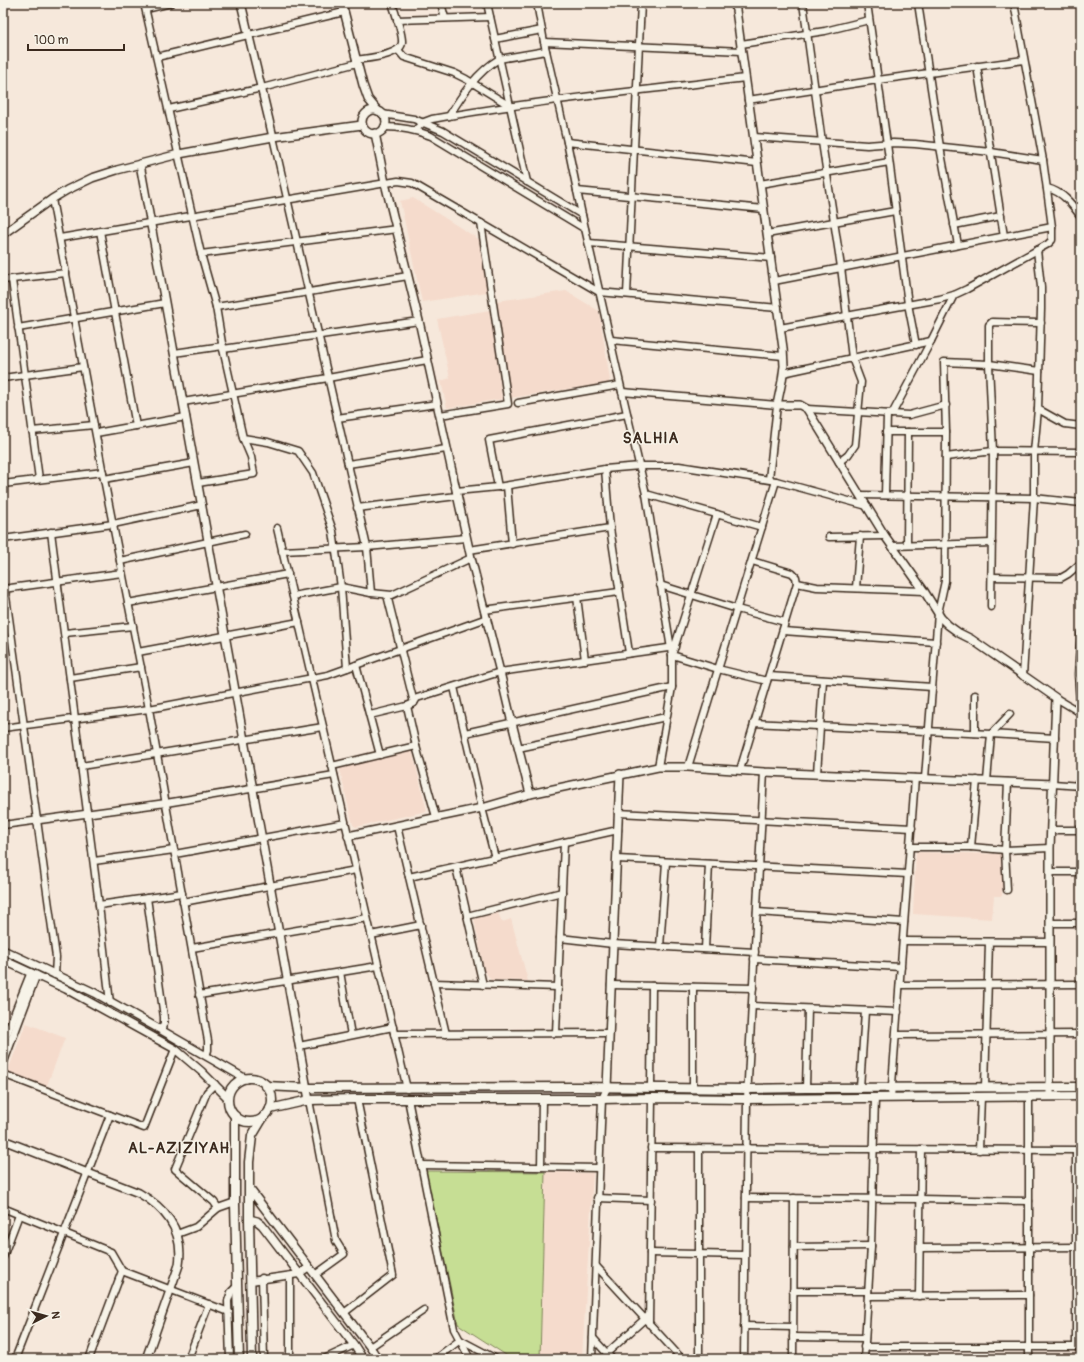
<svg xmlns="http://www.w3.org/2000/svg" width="1084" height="1362" font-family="Pangolin,sans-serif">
<rect width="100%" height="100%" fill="#f6e8db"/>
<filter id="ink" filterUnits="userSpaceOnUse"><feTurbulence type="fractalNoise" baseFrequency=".025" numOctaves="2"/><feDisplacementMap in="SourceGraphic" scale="8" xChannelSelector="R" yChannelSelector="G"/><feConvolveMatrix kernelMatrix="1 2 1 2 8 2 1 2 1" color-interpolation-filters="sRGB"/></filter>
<g filter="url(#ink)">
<!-- built -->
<g fill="#f5dbcc">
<path d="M413 198 480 240 487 292 422 302 400 201Z"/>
<path d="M566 291 599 311 610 380 608 383 510 398 497 301Z"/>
<path d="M490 310 502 399 447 408 441 381 450 378 437 319Z"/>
<path d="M412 750 427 811 356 827 353 825 340 771 341 767Z"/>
<path d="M916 852 1004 854 1002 896H994L992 919 913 914Z"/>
<path d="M498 913 502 922 511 919 528 981 491 980 484 970 474 918Z"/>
<path d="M26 1023 65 1038 46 1088 7 1073Z"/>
<path d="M545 1172 593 1173 582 1359H540Z"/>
</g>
<!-- green -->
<path fill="#c6de94" stroke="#808459" d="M426 1171 545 1172 540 1359H512L458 1324Z"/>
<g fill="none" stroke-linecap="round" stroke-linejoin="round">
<!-- minor casing -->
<g stroke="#3b2a1e" stroke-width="9">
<g id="minor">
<path d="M144 3 201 254 216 307 223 349 243 438 268 442 298 451 313 473 333 531 341 587 347 668"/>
<path d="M441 3 445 18"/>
<path d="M487 3 527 182"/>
<path d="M537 3 544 42 567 142 582 215 622 392 646 494 672 655V687L658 767"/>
<path d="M803 3 822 142 841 267 852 358 861 382 855 445 848 455 839 462"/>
<path d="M867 3 887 144 908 304 916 345"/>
<path d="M918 3 940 147 958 245"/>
<path d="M146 9 171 3"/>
<path d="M397 20 490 17"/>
<path d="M495 39 542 30"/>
<path d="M544 42 742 51"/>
<path d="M741 44 825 31 869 20"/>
<path d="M398 50 404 57 454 73 466 79 510 106"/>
<path d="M157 57 344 12"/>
<path d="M356 60C367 58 400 56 402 43 403 35 395 12 392 3"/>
<path d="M977 66 1004 236"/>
<path d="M748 100 878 80 1024 60"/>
<path d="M169 109 262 88 357 63"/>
<path d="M382 114 414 119 443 131 582 215"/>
<path d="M449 116C462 95 477 72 499 59L546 51"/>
<path d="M384 127C401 127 416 130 431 136L585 229"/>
<path d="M415 130 424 122 432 119C536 100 641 91 745 78"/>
<path d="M273 137 367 547 371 593"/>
<path d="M754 137 867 145 893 143 915 144 991 152 1043 160"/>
<path d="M567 142 757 163"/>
<path d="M760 184 889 162"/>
<path d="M1047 188C1063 192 1072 204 1081 217"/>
<path d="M577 191 764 209"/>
<path d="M52 199 104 479 149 709 208 1041V1050L206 1056"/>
<path d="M954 225 1001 216"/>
<path d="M100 231 136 426"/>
<path d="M767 234 895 211"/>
<path d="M60 238 398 181 412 183 599 292 778 308"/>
<path d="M589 243 771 258"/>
<path d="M201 254 397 229"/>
<path d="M3 280 66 273"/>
<path d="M12 280 39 479"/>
<path d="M774 281 1052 227"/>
<path d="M627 294 641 3"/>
<path d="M216 307 408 276"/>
<path d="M18 328 165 303"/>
<path d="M780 328 940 299 954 295 967 289 1048 244 1052 240V227L1043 160 1014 3"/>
<path d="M611 340 783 356"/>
<path d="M223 349 419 321"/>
<path d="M174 353 223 346"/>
<path d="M783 373 931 341"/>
<path d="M3 378 83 367"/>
<path d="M622 392 777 405 769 479"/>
<path d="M183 402 328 378 427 360"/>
<path d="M518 403 620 385"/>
<path d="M807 409 909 415 946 405"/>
<path d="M1038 409 1065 424 1081 426"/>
<path d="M892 414 931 341 954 295"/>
<path d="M440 415 508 404 481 223"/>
<path d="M337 418 437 404"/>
<path d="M32 431 94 425"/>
<path d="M886 432H946"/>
<path d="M96 433 186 417"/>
<path d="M946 457 993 451 1077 452 1081 454"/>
<path d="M348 464 446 449"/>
<path d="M605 469 610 528 629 653"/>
<path d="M104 479 194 463"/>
<path d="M198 483 254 474 251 457 243 438"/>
<path d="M3 484 103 472"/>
<path d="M507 486 512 544"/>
<path d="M498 487 489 440 627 414"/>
<path d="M456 491 498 487 605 469 640 466H679L776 481 867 506"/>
<path d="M646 494 762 527"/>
<path d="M860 495 1034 498 1081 503"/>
<path d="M885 495 887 414"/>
<path d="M357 508 457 496"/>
<path d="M717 514 672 655 718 669 767 681"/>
<path d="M277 528 407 1089"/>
<path d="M51 532 99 905 110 1003"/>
<path d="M829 537 885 536"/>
<path d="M3 539 113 524 202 505"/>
<path d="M907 545 908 432"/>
<path d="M892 546 992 543"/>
<path d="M469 550 610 528"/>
<path d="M282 551 367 547 466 538"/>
<path d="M120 561 245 534"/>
<path d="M992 577 1061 578 1068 574 1081 563"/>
<path d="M797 583 817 587 924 591"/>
<path d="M660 585 737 609 785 622"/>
<path d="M856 588 860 536"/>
<path d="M3 589 122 573"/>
<path d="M5 589 56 957 55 975"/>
<path d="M387 595 414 703"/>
<path d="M293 596 341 587 371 593 392 595 471 558"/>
<path d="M577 597 585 660"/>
<path d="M128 603 288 574"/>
<path d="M991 607 993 451 989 364V325L992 322 1041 323"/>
<path d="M484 610 619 592"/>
<path d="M783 631 936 642"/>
<path d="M65 633 133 626"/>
<path d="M138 652 299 622"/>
<path d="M356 665 380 755"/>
<path d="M769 676 932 687"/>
<path d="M1023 676 1034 498V452L1038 409 1041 309V287L1037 250"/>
<path d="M70 678 141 667"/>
<path d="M454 687 482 808 495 858"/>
<path d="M1056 698 1081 713"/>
<path d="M407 706 416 746 436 817"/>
<path d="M1076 710 1080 702 1078 674 1081 633"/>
<path d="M370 715 407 706 414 703 417 698 500 672 675 647"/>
<path d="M754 723 991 734 1055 738"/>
<path d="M3 728 149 709 328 675 487 618"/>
<path d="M465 733 672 687"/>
<path d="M975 733V695"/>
<path d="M518 748 666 717"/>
<path d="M81 766 323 727"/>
<path d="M332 766 416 746"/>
<path d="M688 767 776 481"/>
<path d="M740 770 797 583 796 577 792 573 752 561"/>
<path d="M817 774 823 680"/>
<path d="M925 778 938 613 945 581 946 432 944 362 989 364 1039 371"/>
<path d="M987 781 991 734 1010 714"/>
<path d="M1053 784 1081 786"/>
<path d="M618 813 912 828"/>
<path d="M3 825 166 803 334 775"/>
<path d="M397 826 446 1034"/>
<path d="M1051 830H1081"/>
<path d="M910 847H971L1005 850 1050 848"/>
<path d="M971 847 977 780"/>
<path d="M175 854 345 823"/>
<path d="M617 859 908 874"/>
<path d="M94 861 174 850"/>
<path d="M456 867 483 985"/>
<path d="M1050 872H1081"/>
<path d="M409 877 618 830"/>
<path d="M1007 890 1005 850 1008 782"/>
<path d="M147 898 164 1017V1023L161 1030"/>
<path d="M183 902 356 870"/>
<path d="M99 905 182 893"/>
<path d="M757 912 904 922"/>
<path d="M467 916 562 892"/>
<path d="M1050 923H1081"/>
<path d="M371 935 421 925"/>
<path d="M560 938 613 944 755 952"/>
<path d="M903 941 1050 942"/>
<path d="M660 947 666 862"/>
<path d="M192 948 367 918"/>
<path d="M705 949 709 864"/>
<path d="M754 959 901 967"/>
<path d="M340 972 351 1035"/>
<path d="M434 983 558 987"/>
<path d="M611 985 753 988"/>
<path d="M900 985 1081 984"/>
<path d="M199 995 378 966"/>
<path d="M752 1006 898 1012"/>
<path d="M556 1033 564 842"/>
<path d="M394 1034 609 1033"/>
<path d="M896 1035 1081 1034"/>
<path d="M299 1046 393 1027"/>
<path d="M3 1074 144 1128 175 1049"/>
<path d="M215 1084 207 1092 175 1169 214 1202 218 1208"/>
<path d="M985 1087 989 942"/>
<path d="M651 1088 652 986"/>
<path d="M693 1088V987"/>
<path d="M806 1088 808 1009"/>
<path d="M860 1088 865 1011"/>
<path d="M891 1098 915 778"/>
<path d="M408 1099 454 1329 470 1359"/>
<path d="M309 1100 336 1241 344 1254 315 1275"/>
<path d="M651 1148 1081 1150"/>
<path d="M699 1148V1359"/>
<path d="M979 1150 981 1097"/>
<path d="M1076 1150V1347"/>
<path d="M421 1165 599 1168"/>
<path d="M541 1167 542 1099"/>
<path d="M597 1198 651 1200"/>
<path d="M746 1198 920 1199 1029 1201"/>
<path d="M3 1208 111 1252 122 1271 229 1312"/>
<path d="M177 1234 196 1227 218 1208 235 1202"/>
<path d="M794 1247 871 1246"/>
<path d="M920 1248 1081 1247"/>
<path d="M650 1253 745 1255"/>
<path d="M3 1257 19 1215"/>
<path d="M596 1266 682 1359"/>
<path d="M290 1276V1359"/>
<path d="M262 1278 264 1359"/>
<path d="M251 1281 299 1274 309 1267"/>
<path d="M793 1291H868"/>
<path d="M868 1296 1029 1295"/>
<path d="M919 1296 921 1149"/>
<path d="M344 1313 393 1275 357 1099"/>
<path d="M649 1324 652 1098"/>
<path d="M744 1326 793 1327"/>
<path d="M793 1337 865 1338"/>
<path d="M593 1338 612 1359"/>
<path d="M460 1340 496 1359"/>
<path d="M370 1347 424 1310"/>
<path d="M864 1347H1081"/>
<path d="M607 1353 648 1316"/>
<path d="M15 1359 110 1115"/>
<path d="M89 1359 122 1271"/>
<path d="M188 1359 209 1304"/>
<path d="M230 1359 228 1301 231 1292 237 1286"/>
<path d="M324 1359 354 1345"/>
<path d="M435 1359 460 1340"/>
<path d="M592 1359 602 1099 607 1088"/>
<path d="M744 1359 747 1099 764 772"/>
<path d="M793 1359 794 1198"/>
<path d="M864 1359 871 1246 875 1098"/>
<path d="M1029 1359V1097"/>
</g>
</g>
<!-- tertiary casing -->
<g stroke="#3b2a1e" stroke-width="10">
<g id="tertiary">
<path d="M241 3 273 137"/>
<path d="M342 3 363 85 368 99 378 111"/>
<path d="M735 3 783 348 784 366 782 381 777 405H800L807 409 885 536 924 591 941 618 948 625 959 633 971 639 1056 698 1050 848V1096"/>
<circle cx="374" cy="122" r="12"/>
<path d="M375 133 385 183 419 321 471 558 500 672 512 723 530 794"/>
<path d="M140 164 309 1100"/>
<path d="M3 234 52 199 67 190 92 178 117 170 179 154 273 137 362 125"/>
<path d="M348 836 482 808 530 794 658 767H688L764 772 1053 784"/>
<path d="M3 950 95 993 161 1030 246 1079"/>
<path d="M3 960 66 989 175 1049 201 1071 228 1098"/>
<path d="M3 1043 31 973"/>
<path d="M3 1063 36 975"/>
<path d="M607 1088 620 774"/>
<path d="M3 1140 139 1193C167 1209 184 1232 179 1265L146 1359"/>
<path d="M249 1188 370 1347 378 1359"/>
<path d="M249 1219 257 1221 262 1225 354 1345 363 1359"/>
</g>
</g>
<!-- secondary casing -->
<g stroke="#3b2a1e" stroke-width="11">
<g id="secondary">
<circle cx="250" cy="1100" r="22"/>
<path d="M266 1086 307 1088 578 1087 748 1089 806 1088 1081 1087"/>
<path d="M270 1109 309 1100 357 1099H602L652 1098 747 1099 1081 1096"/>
<path d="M235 1116V1204L239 1359"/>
<path d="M252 1359 249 1219V1162L252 1136 264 1116"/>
</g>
</g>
<!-- minor -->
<use href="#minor" stroke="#f7f3e8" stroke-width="6"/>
<!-- tertiary -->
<use href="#tertiary" stroke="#f7f3e8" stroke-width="7"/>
<!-- secondary -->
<use href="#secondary" stroke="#f7f3e8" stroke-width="8"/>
</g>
</g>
<g text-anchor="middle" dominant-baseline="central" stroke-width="3" stroke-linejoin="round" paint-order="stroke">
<!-- district labels -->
<g font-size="15" font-weight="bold" letter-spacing="1" fill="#3b2a1e" stroke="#f7f3e8">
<text x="651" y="438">SALHIA</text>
<text x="179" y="1148">AL-AZIZIYAH</text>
</g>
</g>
<!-- margin -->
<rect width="1084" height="1362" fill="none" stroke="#f7f3e8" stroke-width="16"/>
<rect x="8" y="8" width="1068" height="1346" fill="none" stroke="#3b2a1e" stroke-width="1.5" filter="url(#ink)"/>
<!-- north arrow -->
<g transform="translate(46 1316) rotate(84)" stroke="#f7f3e8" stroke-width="3" paint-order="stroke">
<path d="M0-3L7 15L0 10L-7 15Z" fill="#3b2a1e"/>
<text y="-6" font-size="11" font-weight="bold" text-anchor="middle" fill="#3b2a1e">N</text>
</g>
<!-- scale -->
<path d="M28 44v6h96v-6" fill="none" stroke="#3b2a1e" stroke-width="2"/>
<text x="34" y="44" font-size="12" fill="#3b2a1e" stroke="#f7f3e8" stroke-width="3" paint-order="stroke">100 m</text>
</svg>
